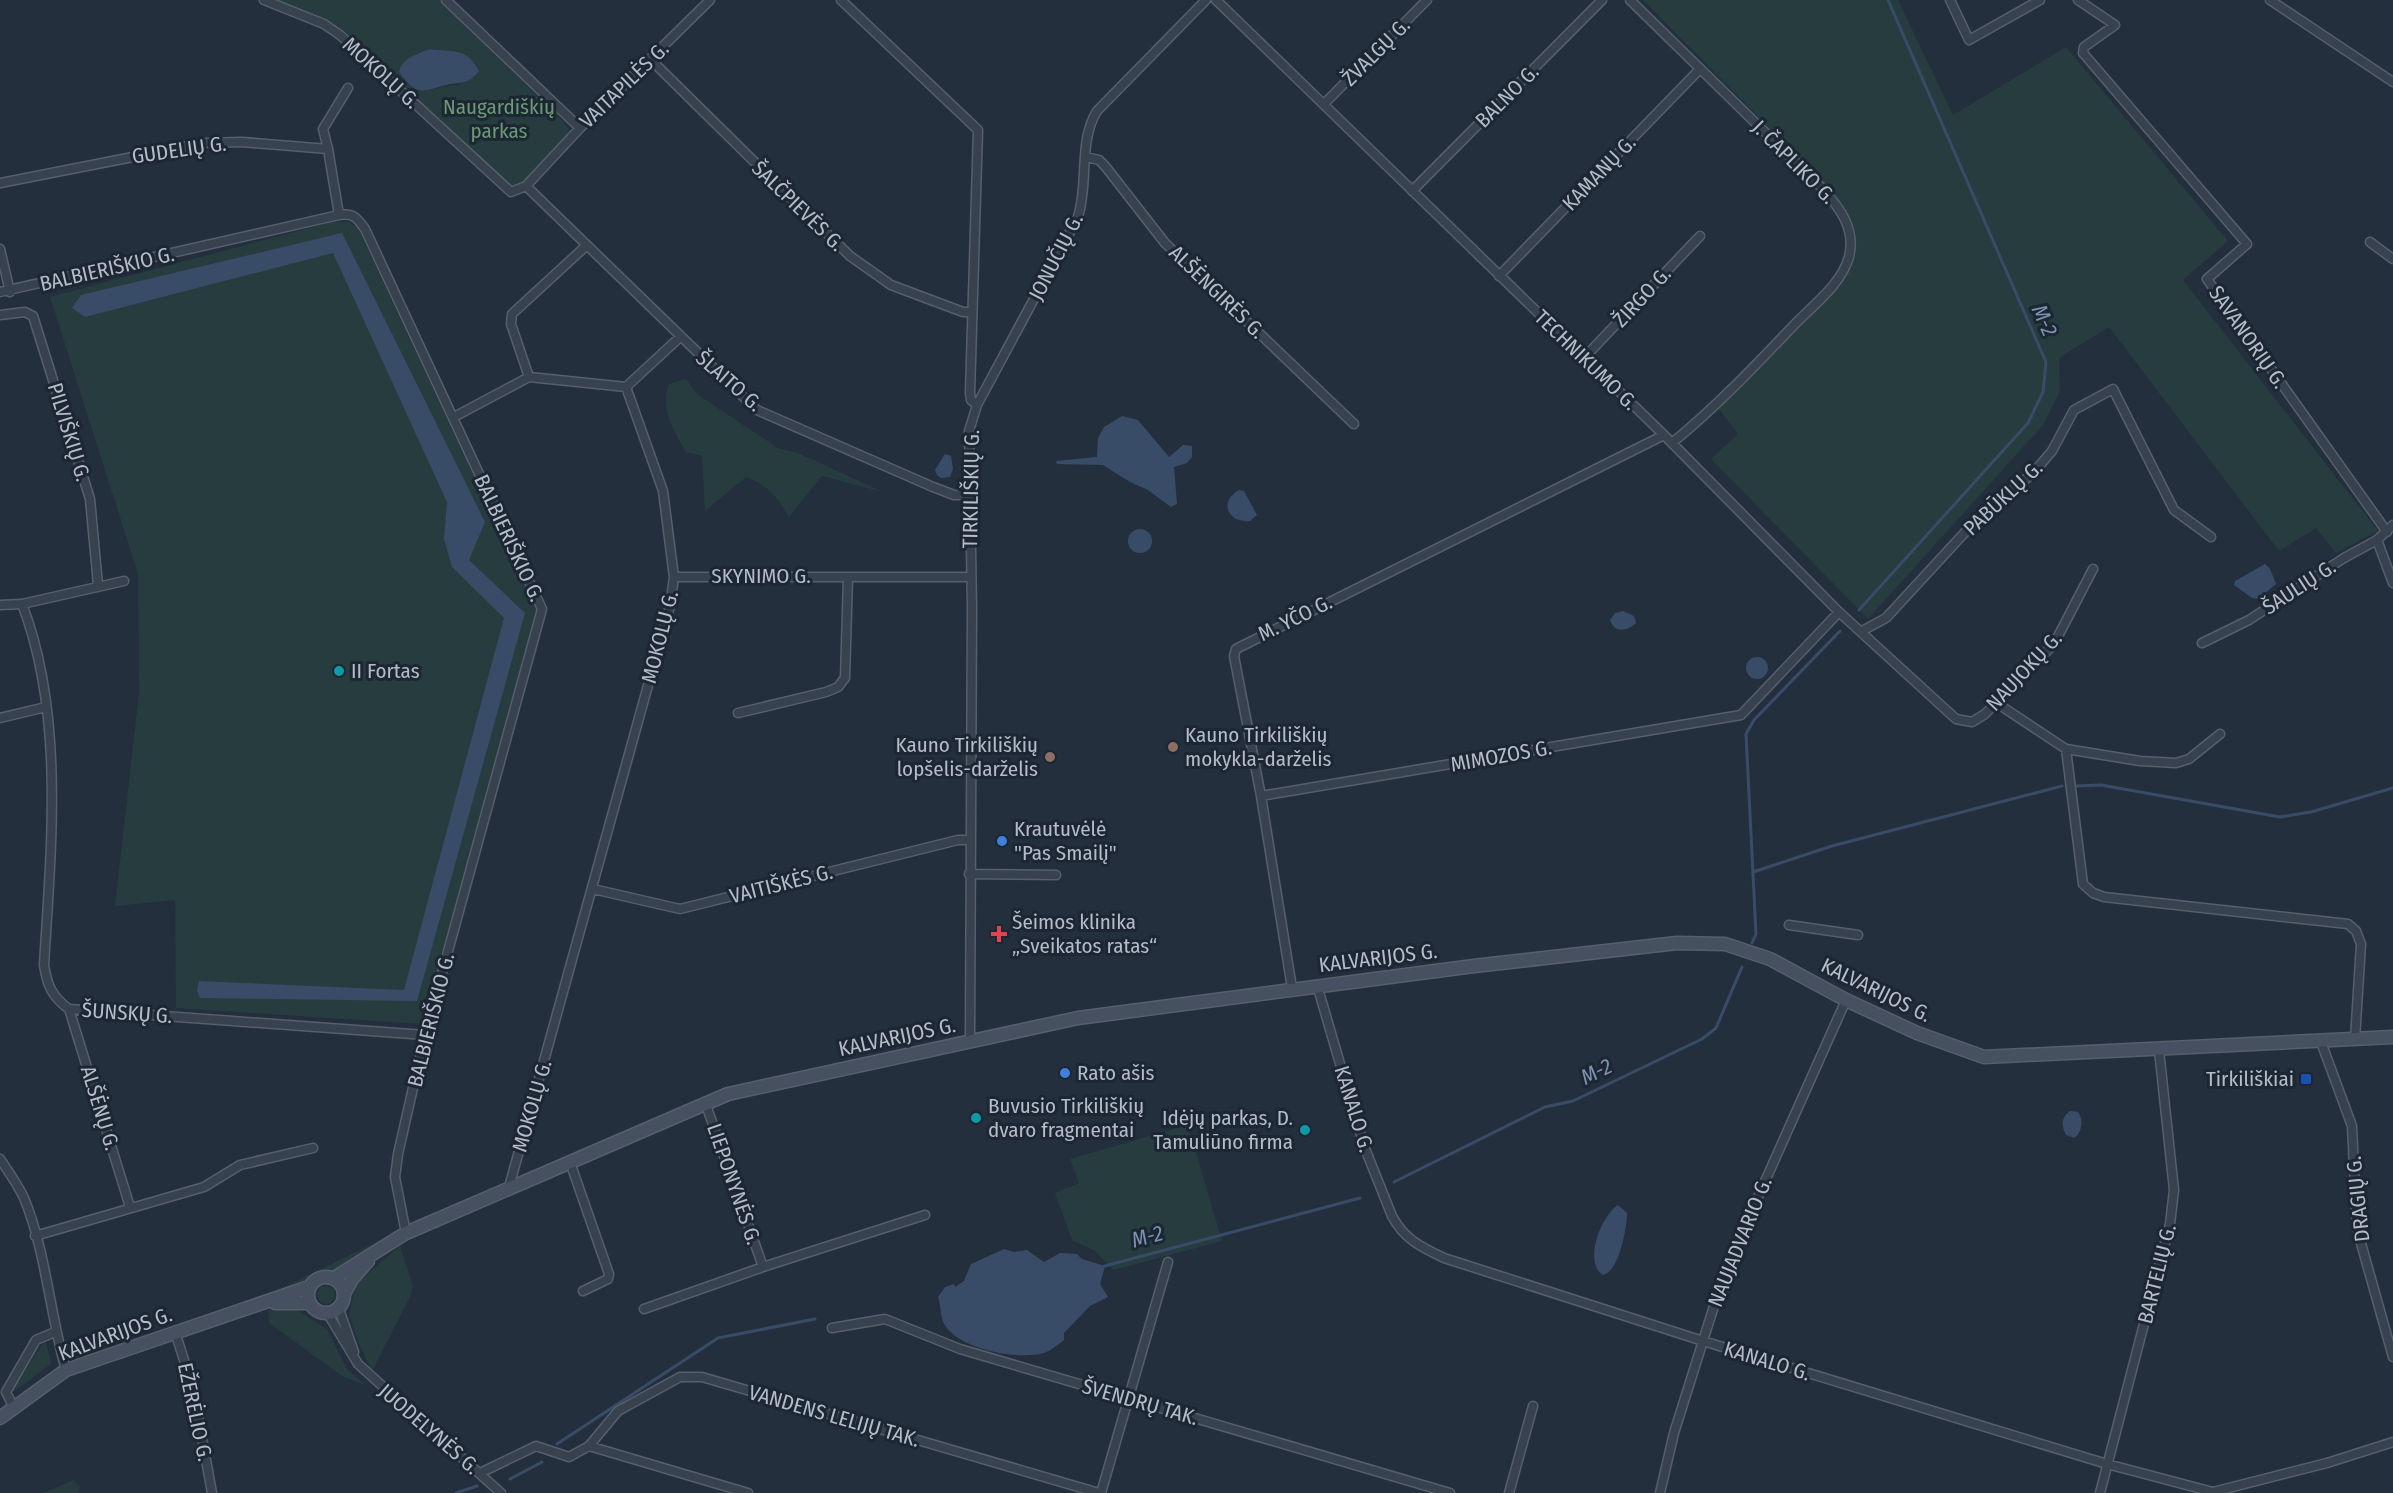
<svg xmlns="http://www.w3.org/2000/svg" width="2393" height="1493" viewBox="0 0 2393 1493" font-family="'Fira Sans Condensed',sans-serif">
<rect width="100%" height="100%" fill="#242f3e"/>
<path fill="#263c3f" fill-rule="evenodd" d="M 275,0 L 439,0 L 564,122 L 569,129 L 568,137 L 522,184 L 513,186 L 501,180 L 339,26 ZM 430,49 L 445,51 L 461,85 C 433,84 420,104 399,72 Z
M 1643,0 L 1898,0 L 1953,115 L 2066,47 L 2228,241 L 2183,280 L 2378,531 L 2336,553 L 2316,528 L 2279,551 L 2109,327 L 2059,358 L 2060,391 L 2043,425 L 1868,619 L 1711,459 L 1738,434 L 1718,408 L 1840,285 C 1862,249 1858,222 1831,190 Z
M 336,221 L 349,222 L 358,228 L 536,610 L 422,1024 L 176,1008 L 175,900 L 115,906 L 139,693 L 138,574 L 50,297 Z
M 686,379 L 697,394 L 778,448 L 798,453 L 883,492 L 822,476 L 789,517 C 776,495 770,487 746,477 L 705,511 L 702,456 L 686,452 C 674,431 659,409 669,384 Z
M 1188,1125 L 1222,1241 L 1114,1270 L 1095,1251 L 1072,1240 L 1055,1193 L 1079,1183 L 1070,1159 Z
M 381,1240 L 338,1271 L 314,1274 L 302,1286 L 276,1291 Z
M 400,1246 L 413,1286 L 410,1297 L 372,1371 L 359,1344 L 349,1315 L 354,1292 L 357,1283 Z
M317 1295a9 9 0 1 1 18 0a9 9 0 1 1-18 0Z
M 288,1309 L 297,1310 L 327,1329 L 347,1369 L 365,1385 L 342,1376 L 269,1323 L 268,1310 Z
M 44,1342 L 46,1343 L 51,1362 L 50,1365 L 12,1393 L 13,1388 Z
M 73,1480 L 80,1487 L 78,1493 L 44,1493 Z"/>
<path fill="#394c67" d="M 430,49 C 453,53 466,46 479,71 C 470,82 465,82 451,84 C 426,89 418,100 399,72 C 402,58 417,54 430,49 Z
M 342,233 L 485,522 L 469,560 L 525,613 L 417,1001 L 200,998 L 197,991 L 199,981 L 404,990 L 504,618 L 452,567 L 444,539 L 447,502 L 333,253 L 85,317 L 72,308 L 81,295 Z
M 1122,416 L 1138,420 L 1169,457 L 1183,445 L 1192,446 L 1192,457 L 1187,463 L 1174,467 L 1177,504 L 1171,507 L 1148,490 L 1130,482 L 1103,465 L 1057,464 L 1056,461 L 1097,457 L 1098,438 L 1104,427 Z
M 945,454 L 951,456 L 953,469 L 950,477 L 941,478 L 937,475 L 935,470 Z
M 1239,490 L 1244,491 L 1257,515 L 1250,521 C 1228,523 1218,502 1239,490 Z
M1128 541a12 12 0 1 1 24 0a12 12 0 1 1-24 0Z
M 2265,564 L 2270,569 L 2276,584 L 2258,599 L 2252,598 L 2234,585 L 2235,581 Z
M 1623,611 L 1634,616 L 1636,623 C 1627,631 1615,634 1610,620 L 1615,613 Z
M1746 668a11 11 0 1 1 22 0a11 11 0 1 1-22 0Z
M 2070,1111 L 2078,1112 C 2084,1120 2082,1133 2074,1138 L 2066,1135 C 2061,1125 2061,1118 2070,1111 Z
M 1618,1205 L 1627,1213 C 1627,1228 1619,1272 1603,1275 C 1583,1262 1601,1216 1618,1205 Z
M 1004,1249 L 1014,1252 L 1027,1250 L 1044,1262 L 1060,1253 L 1077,1254 L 1082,1259 L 1105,1266 L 1100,1284 L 1108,1297 L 1090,1306 L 1064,1333 L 1064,1340 C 1058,1345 1051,1350 1044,1353 C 1017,1360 964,1350 947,1328 C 939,1319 942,1308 938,1297 L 945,1287 L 954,1284 L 955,1287 L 964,1281 L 971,1264 Z"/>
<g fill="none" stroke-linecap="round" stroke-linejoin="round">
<path stroke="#394c67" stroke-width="3" d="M 1859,610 L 2028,423 L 2043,392 L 2046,362 L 1888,0
M 2076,786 L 2101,785 L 2280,817 L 2311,812 L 2393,788
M 1753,872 L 1832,846 L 2062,786
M 1752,943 L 1756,934 L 1746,734 L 1754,720 L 1840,631
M 1394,1182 L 1545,1107 L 1573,1101 L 1702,1039 L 1716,1028 L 1742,967
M 1101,1267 L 1360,1198
M 557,1444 L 718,1338 L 815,1319
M 510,1479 L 542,1462
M 456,1493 L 477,1486"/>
<g stroke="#565f6c" stroke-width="11">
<path id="street" d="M 264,0 L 324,24 L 340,35 L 511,192 L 526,186 L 580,128 L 710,0
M 446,0 L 580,128
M 841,0 L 978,130 L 970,393 L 971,400 L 977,405
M 1216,0 L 1664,435 L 1839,612 L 1956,719 L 1972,722 L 1985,714 L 2054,644 L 2093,569
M 1630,0 L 1822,188 C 1840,208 1856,229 1849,257 C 1841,285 1813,305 1794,325 C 1755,366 1716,407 1672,443
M 1950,0 L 1969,40 L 2040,0
M 2078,0 L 2115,25 L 2084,47 L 2083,53 L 2247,244 L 2207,279 L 2387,532
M 2270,0 L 2393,82
M 650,59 L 850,256 L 891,285 L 963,312 L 971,312
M 1324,104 L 1427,0
M 328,149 L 323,129 L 348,88
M 1086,157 L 1099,160 L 1105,166 L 1165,243 L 1354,424
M 0,183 L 204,143 L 242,142 L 328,149 L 339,215
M 526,186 L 757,410 L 933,487 L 954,495 L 969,495
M 1412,191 L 1602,0
M 2370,242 L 2393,259
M 0,249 L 10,292
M 1499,276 L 1699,70
M 0,292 L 339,215 C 354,213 357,218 365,229 L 542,609 L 425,1035 L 398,1154 L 395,1177 L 406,1233
M 0,315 L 25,312 L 33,316 L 90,499 L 98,585
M 1584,358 L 1700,236
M 626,387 L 680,337
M 454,417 L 529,377
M 2377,540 L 2393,583
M 674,577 L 971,577
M 22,604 C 65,715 51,849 44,965 C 47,985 52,997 69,1009 L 425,1035
M 0,605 L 22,604 L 124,581
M 1862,631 L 1886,618 L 1968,529 L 2035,471 L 2052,451 L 2074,410 L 2113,389 L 2174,510 L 2211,537
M 2202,643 L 2249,620 L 2344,558 L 2377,540 L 2393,525
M 1998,704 L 2066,749 L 2140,761 L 2176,763 L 2189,759 L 2220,734
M 738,713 L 826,692 L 838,687 L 845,678 L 848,577
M 0,718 L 46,707
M 2066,749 L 2083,884 L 2093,893 L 2104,897 L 2348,924 L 2356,931 L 2361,944 L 2355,1039
M 1261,796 L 1741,715 L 1839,612
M 969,874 L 1056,875
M 593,889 L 680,909 L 958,840 L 969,840
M 1789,925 L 1858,935
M 1317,985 L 1364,1146 L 1392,1216 C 1404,1239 1421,1247 1444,1258 L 1703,1341 L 2107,1464 L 2213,1492 L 2327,1463 L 2393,1442
M 1292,988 L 1261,796 L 1234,656 L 1236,649 L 1664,435
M 69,1009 L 130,1207
M 970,1041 L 972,607 L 969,431 L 977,405 L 1078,217 C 1089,182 1078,142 1097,111 L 1206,0
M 2321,1042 L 2352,1126 L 2357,1229 L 2393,1357
M 705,1102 L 763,1267
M 0,1159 C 8,1171 18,1185 24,1198 C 46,1251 50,1315 66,1370
M 570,1162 L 609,1274 L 608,1279 L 583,1291
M 509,1187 L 670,606 L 674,577 L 663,491 L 626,387 L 529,377 L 511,324 L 512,314 L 587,245
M 35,1236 L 204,1187 L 240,1165 L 313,1148
M 339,1309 L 354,1352
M 644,1309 L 763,1267 L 925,1215
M 328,1314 L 358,1364 L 501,1493
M 832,1328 L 885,1319 L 960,1349 L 1450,1493
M 175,1332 L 193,1388 L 212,1493
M 13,1406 L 6,1392 L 36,1340 L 55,1332
M 589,1446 L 748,1493
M 480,1473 L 536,1446 L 569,1457 L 589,1446 L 618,1411 L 680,1377 L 702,1377 L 1099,1493
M 1101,1493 L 1168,1262
M 1509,1493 L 1533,1406
M 1660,1493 L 1674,1433 L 1725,1271 L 1846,1000
M 2100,1493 L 2170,1224 L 2174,1190 L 2159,1050"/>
</g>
<g stroke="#565f6c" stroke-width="15">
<path id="secondary" d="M308 1295a18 18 0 1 1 36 0a18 18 0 1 1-36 0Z
M 334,1278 L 406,1233 L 728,1094 L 1078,1018 L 1474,966 L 1677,943 L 1725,944 L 1770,959 L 1846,1000 L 1917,1033 L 1984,1057 L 2393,1037
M 345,1292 L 352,1279 L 368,1261
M 275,1303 L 310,1303
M 0,1418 L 66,1370 L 309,1287"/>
</g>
<use href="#street" stroke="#38414e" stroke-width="8"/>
<use href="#secondary" stroke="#465061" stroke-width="12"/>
</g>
<g fill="#0f9aa8" stroke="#1d2633" stroke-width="2">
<circle cx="339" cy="671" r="6"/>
<circle cx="976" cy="1118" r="6"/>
<circle cx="1305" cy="1130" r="6"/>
</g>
<g fill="#8d6e63" stroke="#1d2633" stroke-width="2">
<circle cx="1173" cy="747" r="6"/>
<circle cx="1050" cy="757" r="6"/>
</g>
<g fill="#3f7fe0" stroke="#1d2633" stroke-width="2">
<circle cx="1002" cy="841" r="6"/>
<circle cx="1065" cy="1073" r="6"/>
</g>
<path fill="#e0444e" stroke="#1d2633" stroke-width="2" d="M996 925h6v6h6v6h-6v6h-6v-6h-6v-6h6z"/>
<rect fill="#1a4fb4" stroke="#1d2633" stroke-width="2" x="2300" y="1073" width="12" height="12" rx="3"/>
<g text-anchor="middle" stroke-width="6" stroke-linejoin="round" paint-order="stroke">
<g font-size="21" fill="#b4bcc9" stroke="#1d2633">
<text transform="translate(1376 52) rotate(-45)" y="7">ŽVALGŲ G.</text>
<text transform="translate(381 73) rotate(42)" y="7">MOKOLŲ G.</text>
<text transform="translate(624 85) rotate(-44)" y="7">VAITAPILĖS G.</text>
<text transform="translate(1507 96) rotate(-45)" y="7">BALNO G.</text>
<text transform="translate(179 150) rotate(-8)" y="7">GUDELIŲ G.</text>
<text transform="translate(1794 162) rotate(45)" y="7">J. ČAPLIKO G.</text>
<text transform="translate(1599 173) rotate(-46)" y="7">KAMANŲ G.</text>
<text transform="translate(798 206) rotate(44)" y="7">ŠALČPIEVĖS G.</text>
<text transform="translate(1056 257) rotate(-63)" y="7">JONUČIŲ G.</text>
<text transform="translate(107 269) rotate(-13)" y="7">BALBIERIŠKIO G.</text>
<text transform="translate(1217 292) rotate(44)" y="7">ALŠĖNGIRĖS G.</text>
<text transform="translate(1642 297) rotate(-47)" y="7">ŽIRGO G.</text>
<text transform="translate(2248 337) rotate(55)" y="7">SAVANORIŲ G.</text>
<text transform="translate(1586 360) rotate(44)" y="7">TECHNIKUMO G.</text>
<text transform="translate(729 381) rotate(41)" y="7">ŠLAITO G.</text>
<text transform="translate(69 432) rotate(73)" y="7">PILVIŠKIŲ G.</text>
<text transform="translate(971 489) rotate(-89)" y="7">TIRKILIŠKIŲ G.</text>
<text transform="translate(2003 498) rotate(-43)" y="7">PABŪKLŲ G.</text>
<text transform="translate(509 538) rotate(65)" y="7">BALBIERIŠKIO G.</text>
<text x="761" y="583">SKYNIMO G.</text>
<text transform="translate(2299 587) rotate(-33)" y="7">ŠAULIŲ G.</text>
<text transform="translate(1295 618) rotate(-26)" y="7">M. YČO G.</text>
<text transform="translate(660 637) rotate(-76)" y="7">MOKOLŲ G.</text>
<text transform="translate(2024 671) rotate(-47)" y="7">NAUJOKŲ G.</text>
<text transform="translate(1501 756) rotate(-10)" y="7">MIMOZOS G.</text>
<text transform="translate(781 884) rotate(-14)" y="7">VAITIŠKĖS G.</text>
<text transform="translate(1378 958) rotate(-7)" y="7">KALVARIJOS G.</text>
<text transform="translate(1876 990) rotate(26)" y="7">KALVARIJOS G.</text>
<text transform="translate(127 1013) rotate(4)" y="7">ŠUNSKŲ G.</text>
<text transform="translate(431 1020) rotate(-76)" y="7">BALBIERIŠKIO G.</text>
<text transform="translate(897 1037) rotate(-12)" y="7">KALVARIJOS G.</text>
<text transform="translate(532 1106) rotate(-74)" y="7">MOKOLŲ G.</text>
<text transform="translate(100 1108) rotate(73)" y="7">ALŠĖNŲ G.</text>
<text transform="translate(1354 1109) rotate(73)" y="7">KANALO G.</text>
<text transform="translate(734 1184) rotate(71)" y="7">LIEPONYNĖS G.</text>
<text transform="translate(2358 1199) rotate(-96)" y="7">DRAGIŲ G.</text>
<text transform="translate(1740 1242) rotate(-68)" y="7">NAUJADVARIO G.</text>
<text transform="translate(2157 1274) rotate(-76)" y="7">BARTELIŲ G.</text>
<text transform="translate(115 1334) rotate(-20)" y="7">KALVARIJOS G.</text>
<text transform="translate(1767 1361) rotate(17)" y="7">KANALO G.</text>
<text transform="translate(1140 1402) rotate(16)" y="7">ŠVENDRŲ TAK.</text>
<text transform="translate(195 1412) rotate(78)" y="7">EŽERĖLIO G.</text>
<text transform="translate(834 1416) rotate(16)" y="7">VANDENS LELIJŲ TAK.</text>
<text transform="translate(429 1429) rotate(41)" y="7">JUODELYNĖS G.</text>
</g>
<g font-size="21" fill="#6b9a76" stroke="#1d2633">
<text x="499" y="114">Naugardiškių<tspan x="499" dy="24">parkas</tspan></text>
</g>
<g font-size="21" fill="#b4bcc9" stroke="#1d2633" text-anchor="start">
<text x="351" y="678">II Fortas</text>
<text x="1185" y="742">Kauno Tirkiliškių<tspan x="1185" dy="24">mokykla-darželis</tspan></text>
<text x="1038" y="752" text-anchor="end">Kauno Tirkiliškių<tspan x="1038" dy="24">lopšelis-darželis</tspan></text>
<text x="1014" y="836">Krautuvėlė<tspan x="1014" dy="24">"Pas Smailį"</tspan></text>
<text x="1012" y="929">Šeimos klinika<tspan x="1012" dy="24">„Sveikatos ratas“</tspan></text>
<text x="1077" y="1080">Rato ašis</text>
<text x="2294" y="1086" text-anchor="end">Tirkiliškiai</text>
<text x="988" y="1113">Buvusio Tirkiliškių<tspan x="988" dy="24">dvaro fragmentai</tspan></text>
<text x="1293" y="1125" text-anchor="end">Idėjų parkas, D.<tspan x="1293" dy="24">Tamuliūno firma</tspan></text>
</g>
<g font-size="22" font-style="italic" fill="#7c92b1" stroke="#1d2633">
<text transform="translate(2045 320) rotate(66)" y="8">M-2</text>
<text transform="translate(1596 1071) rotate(-26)" y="8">M-2</text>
<text transform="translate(1147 1236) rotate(-15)" y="8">M-2</text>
</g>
</g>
</svg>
